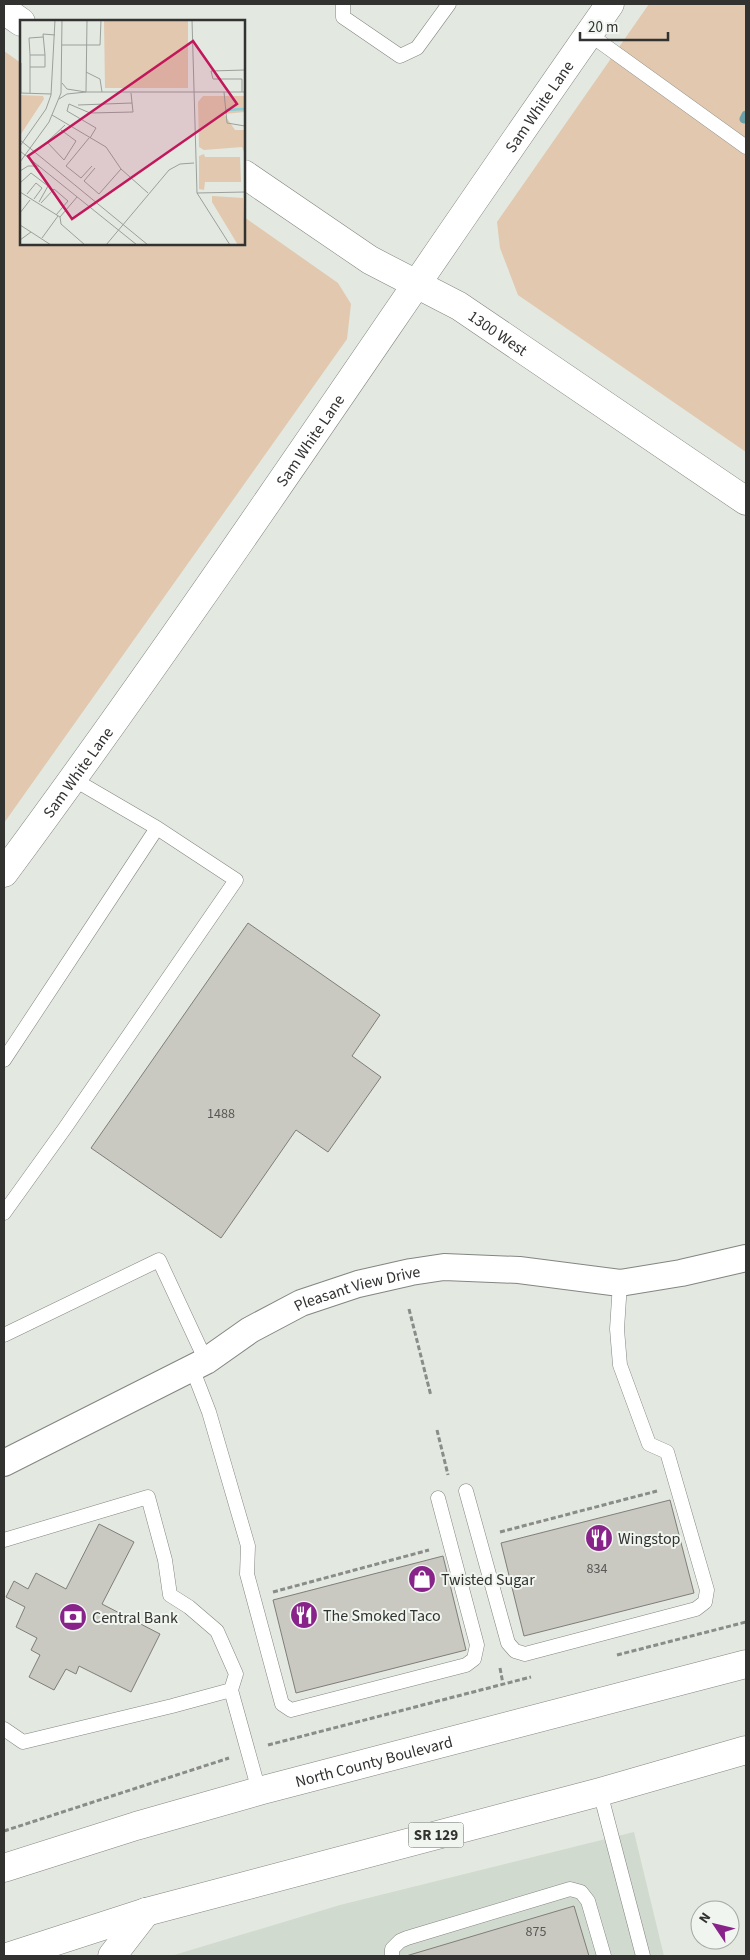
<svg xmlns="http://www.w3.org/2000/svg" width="750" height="1960" viewBox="0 0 750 1960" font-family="'Source Sans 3',sans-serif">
<rect width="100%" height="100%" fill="#e3e8e1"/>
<path fill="#d1dace" d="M 634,1832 L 664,1956 L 171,1956 L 340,1905 Z"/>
<path fill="#e1c8ae" d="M 649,4 L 746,4 L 746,452 L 518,295 L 500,248 L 497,222 Z
M 4,51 L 21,63 L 21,244 L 244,244 L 244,217 L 338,283 L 351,304 L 347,339 L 4,823 Z"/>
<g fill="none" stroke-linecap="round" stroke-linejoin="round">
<path stroke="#6da0a7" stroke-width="9" d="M 744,119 L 746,115"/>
</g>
<path fill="#c9c8c1" stroke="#7f7e78" d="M 248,923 L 380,1015 L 352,1056 L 381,1077 L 328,1152 L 296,1130 L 221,1238 L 91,1148 Z
M 670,1500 L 694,1593 L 524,1636 L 501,1543 Z
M 99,1524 L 134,1542 L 102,1604 L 160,1634 L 131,1692 L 79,1666 L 76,1674 L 66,1669 L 54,1690 L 29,1677 L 40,1655 L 31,1650 L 37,1638 L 16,1627 L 25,1607 L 6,1597 L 14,1581 L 28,1589 L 36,1573 L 66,1589 Z
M 443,1556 L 466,1650 L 296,1693 L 273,1600 Z
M 574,1906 L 589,1956 L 406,1956 Z"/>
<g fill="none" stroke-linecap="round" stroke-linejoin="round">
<g stroke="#828681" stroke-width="15">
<path id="lane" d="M 343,4 L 343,17 L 400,56 L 417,48 L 449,4
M 589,34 L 746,147
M 4,1060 L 157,828
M 4,1213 L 65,1128 L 236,880 L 157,828 L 73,779
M 4,1335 L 159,1260 L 206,1361
M 192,1368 L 209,1412 L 248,1546 L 247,1574 L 282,1704 L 291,1710 L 466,1665 L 474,1659 L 477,1645 L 438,1498
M 466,1491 L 508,1643 L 515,1651 L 525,1654 L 696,1609 L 705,1602 L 707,1590 L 667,1452 L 649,1444 L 620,1365 L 617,1329 L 620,1283
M 4,1540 L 148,1497 L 165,1560 L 170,1595 L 189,1607 L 217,1631 L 236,1674 L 231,1690 L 172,1706 L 23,1742 L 4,1729
M 231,1690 L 259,1791
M 600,1792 L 643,1956
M 392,1956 L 392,1949 L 400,1941 L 407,1938 L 570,1889 L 581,1892 L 588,1901 L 604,1956"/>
</g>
<g stroke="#828681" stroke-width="28">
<g id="street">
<path id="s1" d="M 4,1463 L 206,1361 L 250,1330 L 301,1303 L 358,1284 L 411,1272 L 444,1267 L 519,1270 L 620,1283 L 681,1273 L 746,1258"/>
</g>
</g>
<g stroke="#828681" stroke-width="29">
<g id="secondary">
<path d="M 4,10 L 21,22"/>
<path id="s2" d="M 244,174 L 370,260 L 459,306 L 746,501"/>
<path id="s3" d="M 4,873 C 214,589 407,293 610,4"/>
</g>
</g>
<g stroke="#828681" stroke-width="29">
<g id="primary">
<path id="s4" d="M 4,1868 L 136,1826 L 259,1791 L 746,1664"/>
<path d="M 10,1956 L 146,1912 L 600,1792 L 746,1750"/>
<path d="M 112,1956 L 146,1912"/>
</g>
</g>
<path stroke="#898c88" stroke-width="3" stroke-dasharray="5 2.5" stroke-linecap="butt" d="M 409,1309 L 431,1396
M 437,1430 L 448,1475
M 500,1532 L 657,1491
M 273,1592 L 429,1550
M 617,1655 L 746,1622
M 500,1668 L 503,1684
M 268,1745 L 531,1677
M 4,1831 L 229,1758"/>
<use href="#lane" stroke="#fff" stroke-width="14"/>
<use href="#street" stroke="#fff" stroke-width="26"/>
<use href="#secondary" stroke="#fff" stroke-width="28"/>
<use href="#primary" stroke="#fff" stroke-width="28"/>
</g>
<defs>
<g id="restaurant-disc" transform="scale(1.4375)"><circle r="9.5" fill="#88238a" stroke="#f0f5ef"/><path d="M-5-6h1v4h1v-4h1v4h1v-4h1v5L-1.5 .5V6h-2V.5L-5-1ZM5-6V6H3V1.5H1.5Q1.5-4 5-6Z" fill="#fff"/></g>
<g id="shop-disc" transform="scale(1.4375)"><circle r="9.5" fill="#88238a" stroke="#f0f5ef"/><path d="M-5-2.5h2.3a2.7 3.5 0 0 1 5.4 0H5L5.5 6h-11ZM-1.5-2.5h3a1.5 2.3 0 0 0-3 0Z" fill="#fff"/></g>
<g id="bank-disc" transform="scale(1.4375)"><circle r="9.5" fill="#88238a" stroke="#f0f5ef"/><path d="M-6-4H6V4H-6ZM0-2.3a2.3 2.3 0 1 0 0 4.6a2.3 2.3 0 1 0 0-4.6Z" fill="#fff"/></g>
</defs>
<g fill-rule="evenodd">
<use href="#restaurant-disc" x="599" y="1538"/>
<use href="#shop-disc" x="422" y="1579"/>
<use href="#restaurant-disc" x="304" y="1615"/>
<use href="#bank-disc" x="73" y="1617"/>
</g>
<g text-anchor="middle" stroke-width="4" stroke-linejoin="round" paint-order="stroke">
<g font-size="14" fill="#585855">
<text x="221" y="1118">1488</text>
<text x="597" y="1573">834</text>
<text x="536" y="1936">875</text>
</g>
<rect fill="#f0f5ef" stroke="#6b6d6a" stroke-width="1" x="408.5" y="1822.5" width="55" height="25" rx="4"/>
<g font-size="15" font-weight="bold" fill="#323331">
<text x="436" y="1840">SR 129</text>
</g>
<g font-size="16" fill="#323331" stroke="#f0f5ef">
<text dy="6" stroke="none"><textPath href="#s3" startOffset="935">Sam White Lane</textPath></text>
<text dy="6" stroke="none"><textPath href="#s2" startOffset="300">1300 West</textPath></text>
<text dy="6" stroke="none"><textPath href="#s3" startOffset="530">Sam White Lane</textPath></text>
<text dy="6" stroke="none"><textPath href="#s3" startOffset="125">Sam White Lane</textPath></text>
<text dy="6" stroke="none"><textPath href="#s1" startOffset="396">Pleasant View Drive</textPath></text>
<text dy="6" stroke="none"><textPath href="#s4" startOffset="385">North County Boulevard</textPath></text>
</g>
<g font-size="16" fill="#323331" stroke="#f0f5ef" text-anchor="start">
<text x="618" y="1544">Wingstop</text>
<text x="441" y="1585">Twisted Sugar</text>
<text x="323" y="1621">The Smoked Taco</text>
<text x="92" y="1623">Central Bank</text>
</g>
</g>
<g transform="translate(20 20)">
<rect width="225" height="225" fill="#e3e8e1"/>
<path d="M 84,0 L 168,0 L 168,68 L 85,68 ZM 0,75 L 23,76 L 24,79 L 1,114 ZM 183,76 L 225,76 L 225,92 L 204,94 L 215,110 L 225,110 L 225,134 L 222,127 L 184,130 L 179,127 L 178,82 ZM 184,134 L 185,137 L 220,137 L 221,162 L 185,162 L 184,170 L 179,169 L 179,136 ZM 192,176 L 223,178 L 225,225 L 218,225 L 192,182 Z" fill="#e1c8ae"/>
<path fill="none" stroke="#86cfd9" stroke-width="2.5" d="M 206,90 L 225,89"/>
<path fill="none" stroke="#9ca09b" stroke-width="1" d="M 172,0 L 177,173 L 210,225M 23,17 L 9,18 L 10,35 L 25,35 L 23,14 L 35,15M 42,25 L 80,25 L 81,0M 10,35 L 10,73M 10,47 L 25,47 L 25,35M 66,52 L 80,59 L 82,72M 42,63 L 47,69 L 66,72 L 225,72M 66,72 L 67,0M 204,72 L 207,103 L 225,106M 222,72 L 222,59 L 193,59 L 191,51 L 225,50M 0,73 L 31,74M 1,73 L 1,43M 39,79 L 47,74 L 66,72M 58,85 L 112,83M 32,95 L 86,127 L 101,149 L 128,173M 41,110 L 56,121 L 44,140 L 27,122 L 45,105M 69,118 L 46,146 L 61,158 L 72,146M 70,118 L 76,108 L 47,91 L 49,84 L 70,93 L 113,92 L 111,73M 0,120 L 128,225M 0,126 L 26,89 L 31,75 L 35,0M 0,131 L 117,225M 0,142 L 29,102 L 41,73 L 42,0M 75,148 L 64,161 L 79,174 L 101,149M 0,151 L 8,146 L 19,146M 0,163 L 11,153 L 28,166 L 19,182M 0,172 L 40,197 L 41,204 L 65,225M 177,173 L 225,172M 7,174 L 16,163 L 22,168 L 14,179M 21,183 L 34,169 L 48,181 L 36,195M 0,193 L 10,180M 40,197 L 57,177M 0,205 L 11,212 L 0,220M 11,212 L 31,225M 22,218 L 38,196M 86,225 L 149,150 L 160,144 L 174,143"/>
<path fill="#c2185b" fill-opacity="0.15" stroke="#c2185b" stroke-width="2.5" d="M 173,21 L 217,84 L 52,199 L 8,136 Z"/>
<rect width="225" height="225" fill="none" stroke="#323331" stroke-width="2.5"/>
</g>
<rect width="750" height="1960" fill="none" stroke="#323331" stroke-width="10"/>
<g transform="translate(715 1925) rotate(305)"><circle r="24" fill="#f0f5ef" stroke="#a4a7a3"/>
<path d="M0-4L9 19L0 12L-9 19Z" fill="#88238a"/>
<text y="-8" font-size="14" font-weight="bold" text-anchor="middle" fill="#323331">N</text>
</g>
<path d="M580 32v8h88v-8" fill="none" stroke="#323331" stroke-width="2.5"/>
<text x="588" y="32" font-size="15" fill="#323331" stroke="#f0f5ef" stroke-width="4" paint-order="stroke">20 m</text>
</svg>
